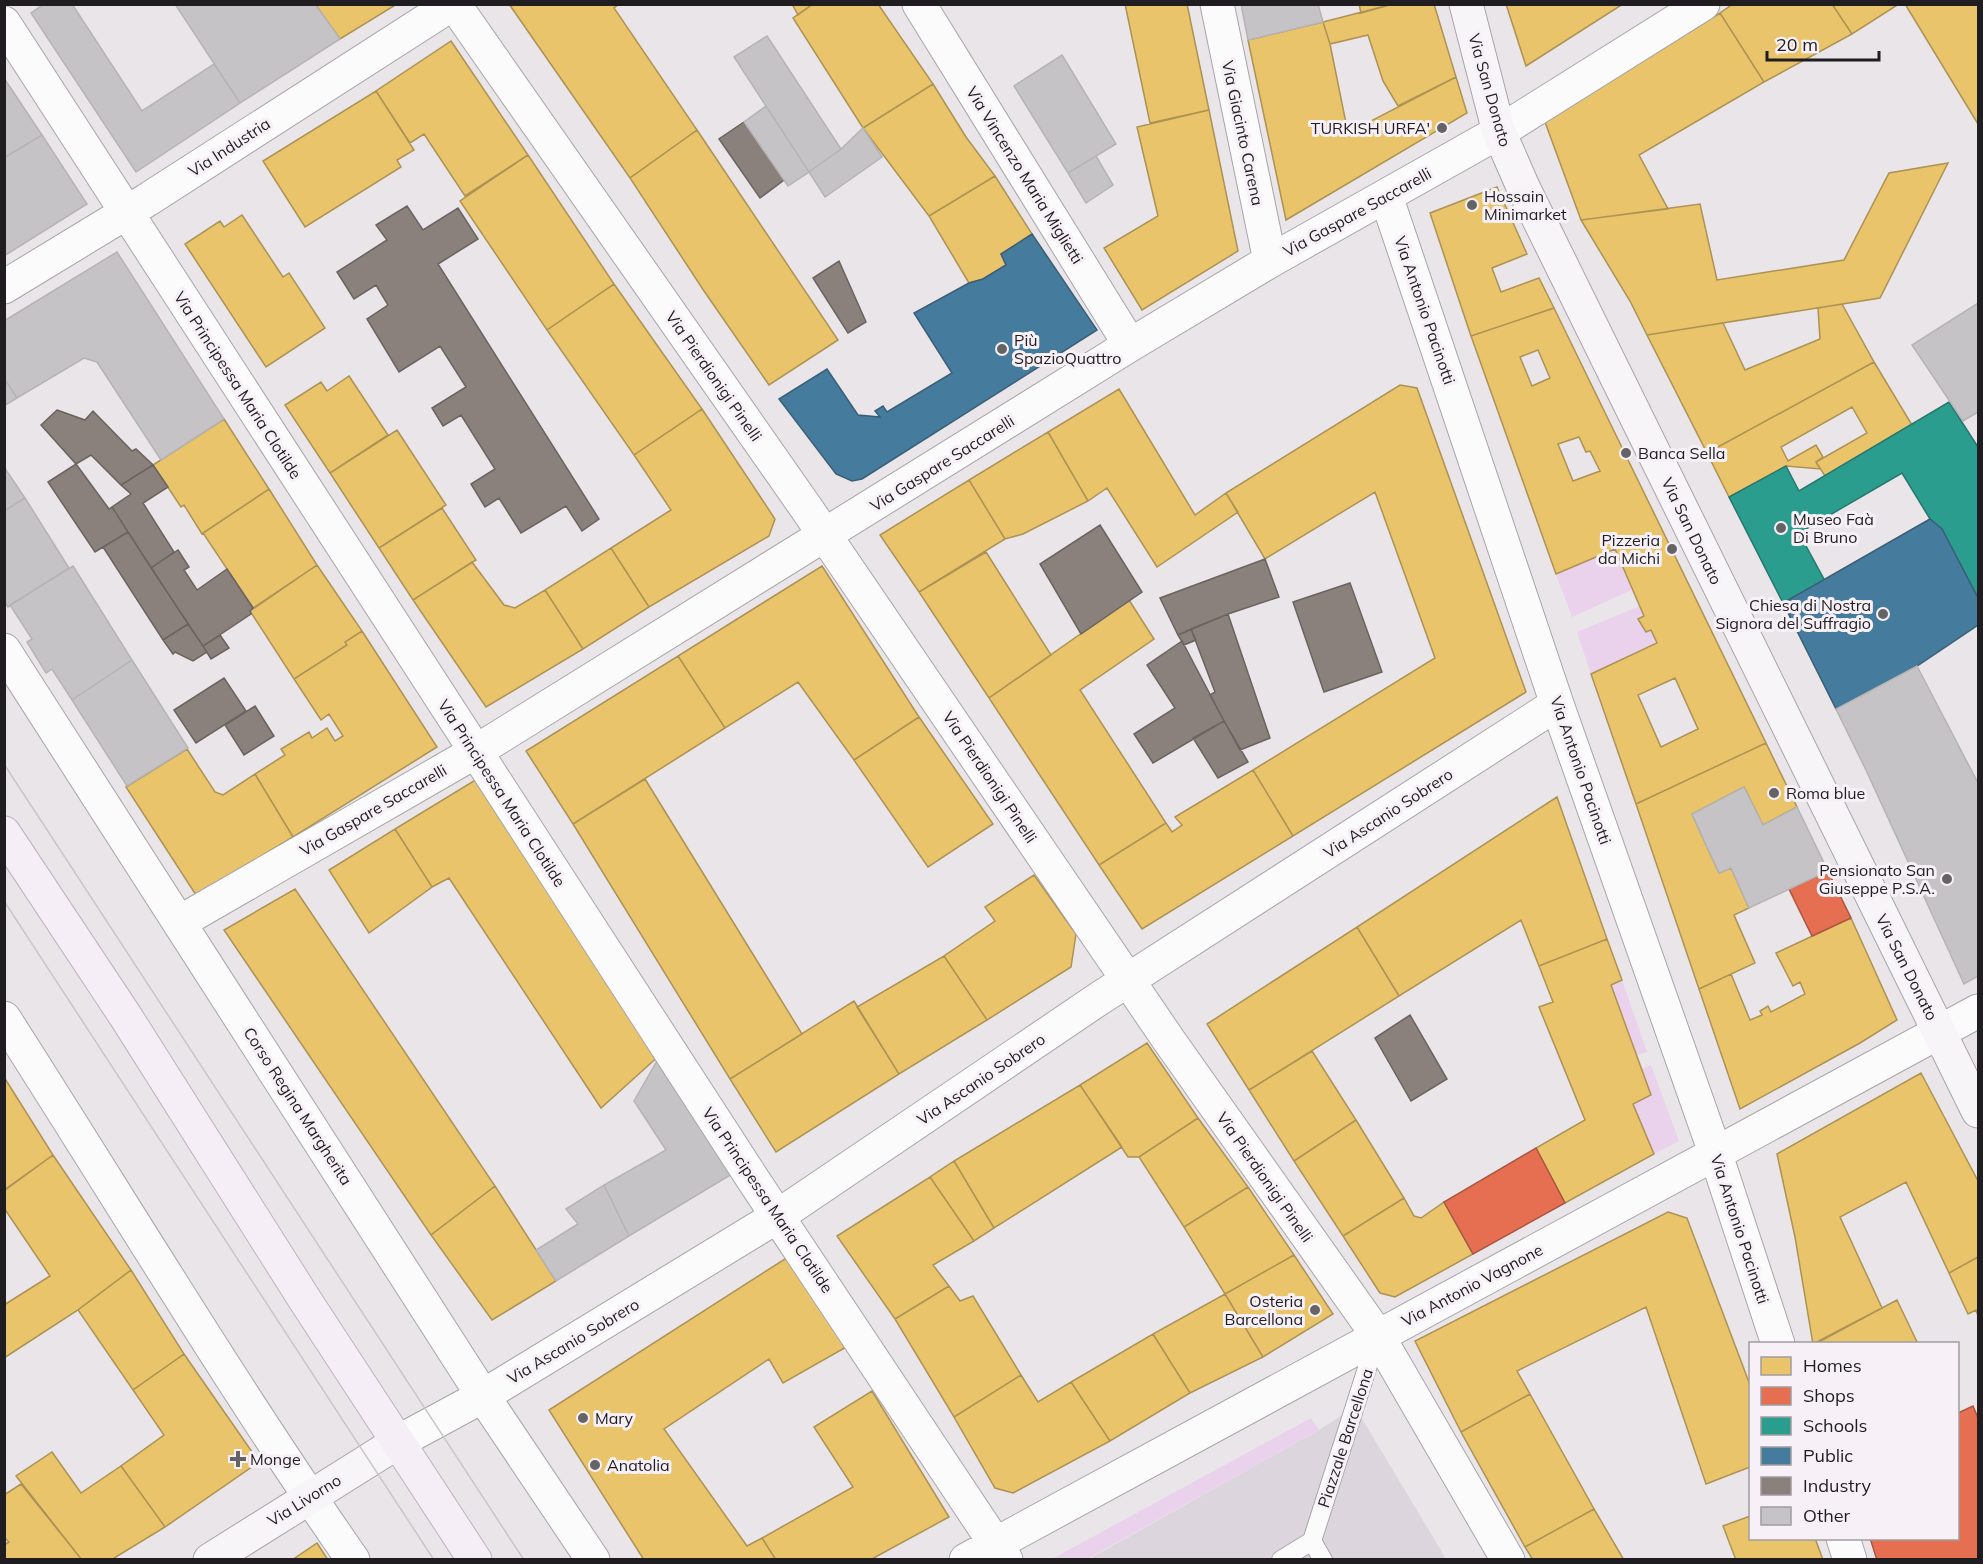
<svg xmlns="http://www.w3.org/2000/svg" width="1983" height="1564" viewBox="0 0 1983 1564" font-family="Mulish,sans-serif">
<rect width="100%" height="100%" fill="#e9e5e9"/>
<path fill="#ddd5dd" d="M 1355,1407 L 1446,1559 L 1087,1560 L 1319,1430 Z"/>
<path fill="#ebd2ec" d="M 1615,549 L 1632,590 L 1572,617 L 1556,574 Z
M 1640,606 L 1644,616 L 1639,619 L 1646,632 L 1651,630 L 1657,643 L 1591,674 L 1577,632 Z
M 1622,980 L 1647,1052 L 1637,1055 L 1611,985 Z
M 1651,1065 L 1679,1141 L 1654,1154 L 1633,1104 L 1651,1095 L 1641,1069 Z
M 1311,1418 L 1319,1430 L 1087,1559 L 1052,1559 Z"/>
<path fill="#e9c46a" stroke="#ac9254" stroke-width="1.5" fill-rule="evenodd" d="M 315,4 L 397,4 L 340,39 Z
M 509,4 L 619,4 L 614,8 L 697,130 L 630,178 Z
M 792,4 L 813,4 L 798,15 Z
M 813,4 L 878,4 L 933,84 L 863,128 L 793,18 Z
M 1125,4 L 1187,4 L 1209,110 L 1150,123 Z
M 1359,4 L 1393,4 L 1361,13 Z
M 1393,4 L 1434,4 L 1456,77 L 1398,106 L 1383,81 L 1368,35 L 1330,44 L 1323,22 Z
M 1506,4 L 1623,4 L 1526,66 Z
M 1733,4 L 1832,4 L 1852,34 L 1764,82 L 1720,13 Z
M 1832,4 L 1899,4 L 1852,34 Z
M 1905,4 L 1978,4 L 1978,124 Z
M 1720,13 L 1764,82 L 1639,155 L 1668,209 L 1581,220 L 1545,122 Z
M 1323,22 L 1330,44 L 1348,133 L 1456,77 L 1467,113 L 1286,220 L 1248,40 Z
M 451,41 L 528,155 L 465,196 L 424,134 L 410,143 L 376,91 Z
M 933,84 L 966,137 L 995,176 L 929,216 L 863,128 Z
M 376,91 L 414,150 L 397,160 L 401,167 L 305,227 L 263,161 Z
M 1209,110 L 1238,251 L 1142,310 L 1104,248 L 1158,216 L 1137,127 Z
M 697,130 L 838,340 L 769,385 L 704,291 L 630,178 Z
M 528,155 L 614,284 L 547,330 L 460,201 Z
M 1948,163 L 1880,298 L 1647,335 L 1630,301 L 1581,220 L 1700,204 L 1717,280 L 1844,260 L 1889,173 Z
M 995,176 L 1032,234 L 1001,254 L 1006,265 L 983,279 L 969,283 L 929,216 Z
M 1497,187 L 1527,254 L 1492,268 L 1501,292 L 1539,278 L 1554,308 L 1471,336 L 1430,213 Z
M 242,215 L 283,277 L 289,273 L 325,328 L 266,367 L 185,244 L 220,221 L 224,227 Z
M 614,284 L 702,409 L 634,455 L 547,330 Z
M 1842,304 L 1874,362 L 1707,453 L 1647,335 L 1723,323 L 1745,370 L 1820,339 L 1818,308 Z
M 1554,308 L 1766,743 L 1636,804 L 1591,674 L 1657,643 L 1651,630 L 1646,632 L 1638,619 L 1644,616 L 1615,549 L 1556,574 L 1471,336 ZM 1538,350 L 1550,378 L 1532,386 L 1520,357 ZM 1579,437 L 1586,452 L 1590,451 L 1600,471 L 1573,481 L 1558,444 ZM 1675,678 L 1698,729 L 1661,747 L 1638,695 Z
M 1874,362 L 1912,425 L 1825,476 L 1816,462 L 1867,433 L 1852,407 L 1781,447 L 1788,461 L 1816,445 L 1823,457 L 1816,462 L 1820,469 L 1786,466 L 1729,497 L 1707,453 Z
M 349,376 L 388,435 L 330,473 L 285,405 L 321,382 L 327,391 Z
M 1400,385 L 1417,388 L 1526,692 L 1293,836 L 1253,770 L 1435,658 L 1375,492 L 1265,559 L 1226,493 Z
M 1119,389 L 1195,515 L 1226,493 L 1238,512 L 1157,567 L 1107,488 L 1088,501 L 1048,432 Z
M 702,409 L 775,519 L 769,536 L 649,607 L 611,548 L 671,510 L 634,455 Z
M 224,419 L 269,489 L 202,534 L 184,505 L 181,507 L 153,465 Z
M 397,430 L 446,505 L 379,548 L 330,473 Z
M 1048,432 L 1088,501 L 1023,534 L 1005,539 L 969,480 Z
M 969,480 L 1005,539 L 919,592 L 880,535 Z
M 269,489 L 317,565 L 253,608 L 203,533 Z
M 442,508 L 476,560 L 413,600 L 379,548 Z
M 611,548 L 649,607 L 583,649 L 545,590 Z
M 986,552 L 1051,655 L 989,698 L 919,592 Z
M 472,562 L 504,605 L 515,608 L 545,590 L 583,649 L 486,707 L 413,600 Z
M 317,565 L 362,631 L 345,642 L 347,645 L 294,679 L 250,611 Z
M 822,566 L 919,717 L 854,760 L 798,682 L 725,728 L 678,656 Z
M 1129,600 L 1154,639 L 1080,690 L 1166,823 L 1099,865 L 989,698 Z
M 362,631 L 437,747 L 293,837 L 255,774 L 285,755 L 281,749 L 309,732 L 312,738 L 327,728 L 335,741 L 343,736 L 329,714 L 321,720 L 294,679 L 347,645 L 345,642 Z
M 678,656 L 725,728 L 573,824 L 526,751 Z
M 919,717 L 993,824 L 928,867 L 854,760 Z
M 1766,743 L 1797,807 L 1763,825 L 1744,787 L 1692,814 L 1719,873 L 1731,868 L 1749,908 L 1734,915 L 1755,963 L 1699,989 L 1636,804 Z
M 187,749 L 215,792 L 223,795 L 255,774 L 293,837 L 196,895 L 126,787 Z
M 1253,770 L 1293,836 L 1142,929 L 1099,865 L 1166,823 L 1172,832 L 1182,825 L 1175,817 Z
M 477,779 L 661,1054 L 601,1108 L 449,878 L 432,887 L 395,829 Z
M 645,779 L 802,1034 L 730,1079 L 573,824 Z
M 1557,797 L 1607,939 L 1539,966 L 1521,920 L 1399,996 L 1357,927 Z
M 395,829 L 432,887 L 369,933 L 329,870 Z
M 1034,875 L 1076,934 L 1071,967 L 987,1020 L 944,956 L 995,921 L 985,907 Z
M 295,889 L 495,1186 L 431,1235 L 224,930 Z
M 1851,918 L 1897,1020 L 1860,1043 L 1740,1109 L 1699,989 L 1731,974 L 1750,1020 L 1762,1015 L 1760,1011 L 1768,1006 L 1771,1012 L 1805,994 L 1800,982 L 1793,986 L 1776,953 Z
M 1357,927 L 1399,996 L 1249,1090 L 1207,1024 Z
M 1607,939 L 1622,980 L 1611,985 L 1651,1095 L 1633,1104 L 1654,1154 L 1565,1203 L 1536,1148 L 1585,1120 L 1539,1007 L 1553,1002 L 1539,966 Z
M 944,956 L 987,1020 L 899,1074 L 857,1007 Z
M 854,1001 L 899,1074 L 776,1152 L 730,1079 Z
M 1147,1043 L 1198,1118 L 1139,1157 L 1128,1157 L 1080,1085 Z
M 1312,1051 L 1356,1120 L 1294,1161 L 1249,1090 Z
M 1921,1073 L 1978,1181 L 1978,1257 L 1949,1273 L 1906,1182 L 1840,1217 L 1882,1308 L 1813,1344 L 1795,1237 L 1777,1154 Z
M 4,1077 L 53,1155 L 4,1190 Z
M 1080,1085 L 1122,1147 L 994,1228 L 954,1161 Z
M 1198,1118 L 1248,1187 L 1184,1227 L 1139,1157 Z
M 1356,1120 L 1404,1198 L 1343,1236 L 1294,1161 Z
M 53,1155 L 131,1270 L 78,1310 L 4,1358 L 4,1305 L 50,1276 L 4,1208 L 4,1191 Z
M 954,1161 L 994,1228 L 974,1241 L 930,1177 Z
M 930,1177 L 974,1241 L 933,1265 L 949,1286 L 895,1319 L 837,1236 Z
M 495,1186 L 556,1281 L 492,1320 L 431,1235 Z
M 1248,1187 L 1294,1255 L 1225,1294 L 1184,1227 Z
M 1404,1198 L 1414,1216 L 1421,1218 L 1444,1202 L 1473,1254 L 1395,1297 L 1380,1293 L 1343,1236 Z
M 1668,1212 L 1687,1218 L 1750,1385 L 1750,1467 L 1706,1484 L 1646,1307 L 1517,1371 L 1530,1394 L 1461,1432 L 1415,1341 Z
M 1294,1255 L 1333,1314 L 1263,1357 L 1225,1294 Z
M 788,1257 L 848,1346 L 783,1383 L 769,1359 L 664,1429 L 747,1546 L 762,1538 L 776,1560 L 644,1560 L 549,1410 Z
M 1978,1257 L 1978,1316 L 1976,1310 L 1968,1314 L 1949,1273 Z
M 131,1270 L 184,1354 L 133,1390 L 78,1310 Z
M 949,1286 L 960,1301 L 973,1296 L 1021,1375 L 954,1417 L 895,1319 Z
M 1225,1294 L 1263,1357 L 1190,1393 L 1153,1334 Z
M 1897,1300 L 1918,1344 L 1815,1344 L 1882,1308 Z
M 1153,1334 L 1190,1393 L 1110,1441 L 1071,1382 Z
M 184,1354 L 259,1462 L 165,1527 L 121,1466 L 164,1435 L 133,1390 Z
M 1021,1375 L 1038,1402 L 1071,1382 L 1110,1441 L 1013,1493 L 995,1488 L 954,1417 Z
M 872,1391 L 949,1517 L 870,1560 L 776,1560 L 762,1538 L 853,1487 L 814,1427 Z
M 1530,1394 L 1594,1509 L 1525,1547 L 1461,1432 Z
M 52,1452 L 81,1493 L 121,1466 L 165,1527 L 111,1560 L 82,1560 L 16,1476 Z
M 21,1484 L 82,1560 L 4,1560 L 4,1545 L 9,1542 L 4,1537 L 4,1495 Z
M 1594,1509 L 1624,1560 L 1533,1560 L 1525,1547 Z
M 1750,1516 L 1750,1538 L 1815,1538 L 1823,1560 L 1736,1560 L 1723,1526 Z
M 317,1543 L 328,1560 L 292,1560 Z"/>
<path fill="#e76f51" stroke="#ab5642" stroke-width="1.5" d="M 1828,871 L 1851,918 L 1812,936 L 1789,889 Z
M 1536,1148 L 1565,1203 L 1473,1254 L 1444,1202 Z
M 1973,1406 L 1978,1418 L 1978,1560 L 1877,1560 L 1870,1538 L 1958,1538 L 1958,1413 Z"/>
<path fill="#2a9d8f" stroke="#27776d" stroke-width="1.5" d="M 1949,402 L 1978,447 L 1978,598 L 1942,529 L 1930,519 L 1902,473 L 1799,533 L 1825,581 L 1783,603 L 1729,497 L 1786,466 L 1799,491 Z"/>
<path fill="#457b9d" stroke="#3a5f77" stroke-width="1.5" d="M 1032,234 L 1097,330 L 862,479 L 852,481 L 836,474 L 779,399 L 827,369 L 858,415 L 880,417 L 875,411 L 883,406 L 887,412 L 952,373 L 914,313 L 969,283 L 983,279 L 1006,265 L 1001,254 Z
M 1930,519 L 1942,529 L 1978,598 L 1978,625 L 1917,666 L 1836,709 L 1783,603 Z"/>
<path fill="#8a817c" stroke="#6a6360" stroke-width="1.5" d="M 744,122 L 784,180 L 760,198 L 719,139 Z
M 407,206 L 423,230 L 458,208 L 478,239 L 438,264 L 599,519 L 582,531 L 566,506 L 521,533 L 499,498 L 485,507 L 471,484 L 495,469 L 461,415 L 443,426 L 432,408 L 466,387 L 440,346 L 399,372 L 367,319 L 388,305 L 376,285 L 354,299 L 337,272 L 387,240 L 376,225 Z
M 839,261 L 866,322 L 848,333 L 813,278 Z
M 57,410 L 85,420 L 93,411 L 132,451 L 136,449 L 153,465 L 121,485 L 91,455 L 76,464 L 41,425 Z
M 76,464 L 109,509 L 112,507 L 128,532 L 95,552 L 48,482 Z
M 153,465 L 168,487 L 143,503 L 174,552 L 151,568 L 112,507 L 131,494 L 121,485 Z
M 1100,525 L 1142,592 L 1081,634 L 1040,564 Z
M 128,532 L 188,624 L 163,640 L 103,547 Z
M 178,550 L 189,567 L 184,570 L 197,590 L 227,569 L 253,608 L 250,611 L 251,614 L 203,646 L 151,568 Z
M 1265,559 L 1279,597 L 1228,614 L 1178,635 L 1160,598 Z
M 1350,583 L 1382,672 L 1324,692 L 1293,602 Z
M 1228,614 L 1270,738 L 1240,750 L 1210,695 L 1215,692 L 1191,629 Z
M 188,624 L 207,652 L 193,661 L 175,652 L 173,654 L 163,640 Z
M 1191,629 L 1196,640 L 1184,645 L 1178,635 Z
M 220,635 L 229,648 L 211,659 L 203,646 Z
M 1182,641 L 1224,721 L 1153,763 L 1134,734 L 1175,708 L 1147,665 Z
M 224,678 L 246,711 L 196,743 L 174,710 Z
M 255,706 L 274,736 L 244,755 L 225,725 Z
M 1224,721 L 1248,762 L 1218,778 L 1193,738 Z
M 1410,1015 L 1447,1079 L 1411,1101 L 1375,1038 Z"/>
<path fill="#c6c3c6" stroke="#b5b3b5" stroke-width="1.5" d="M 44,4 L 72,4 L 142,111 L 214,64 L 240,103 L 136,172 L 31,13 Z
M 175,4 L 315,4 L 340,39 L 240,103 Z
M 1241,4 L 1318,4 L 1323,22 L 1248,40 Z
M 767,36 L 841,149 L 809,172 L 734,57 Z
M 1062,55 L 1116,144 L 1068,173 L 1014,86 Z
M 4,78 L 42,135 L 4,158 Z
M 766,106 L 809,172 L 788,186 L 744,122 Z
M 863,128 L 882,157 L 825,197 L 809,172 L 841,149 Z
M 42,135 L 87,204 L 4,256 L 4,158 Z
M 1096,156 L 1113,185 L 1086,203 L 1068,173 Z
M 117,252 L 224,419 L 161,460 L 97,362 L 84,358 L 17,398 L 4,378 L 4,321 Z
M 1978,303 L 1978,412 L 1963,421 L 1912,345 Z
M 4,378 L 17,398 L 4,406 Z
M 4,467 L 25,498 L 4,511 Z
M 25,498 L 69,568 L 8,607 L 4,601 L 4,511 Z
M 73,566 L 132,660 L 72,700 L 52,669 L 46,673 L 27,642 L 32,639 L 10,605 Z
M 132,660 L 188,748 L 127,786 L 72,700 Z
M 1917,666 L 1978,783 L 1978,976 L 1964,984 L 1866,770 L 1836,709 Z
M 1744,787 L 1763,825 L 1797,807 L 1828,871 L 1749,908 L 1731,868 L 1719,873 L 1692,814 Z
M 661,1054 L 732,1174 L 629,1236 L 604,1185 L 666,1150 L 634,1101 Z
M 604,1185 L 629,1236 L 556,1281 L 536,1250 L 578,1224 L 566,1209 Z"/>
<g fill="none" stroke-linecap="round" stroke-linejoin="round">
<g stroke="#a8a5a8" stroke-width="20">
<path id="lane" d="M 1312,1541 L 1323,1560
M 1281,1560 L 1312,1541 L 1377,1337"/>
</g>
<g stroke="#a8a5a8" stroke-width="35">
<path id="street" d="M 454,4 L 809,512 L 1168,1039 L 1378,1336 L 1508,1560
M 919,4 L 1130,345
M 1217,4 L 1270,261
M 4,23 L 754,1181 L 1006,1560
M 1386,196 L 1557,704 L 1716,1155 L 1778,1344
M 4,287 L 147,200 L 452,4
M 4,650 L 483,1396 L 593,1560
M 180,922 L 475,752 L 1130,345 L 1270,261 L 1499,132 L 1703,4
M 4,1018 C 120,1199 230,1383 353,1560
M 398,1442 L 483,1396 L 778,1216 L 1100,998 L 1557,704
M 1843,1538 L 1850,1560
M 966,1560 L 1978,1011"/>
</g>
<g stroke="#a8a5a8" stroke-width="35">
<path id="secondary" d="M 1466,4 L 1499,132 L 1523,187 L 1978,1111
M 210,1560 L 398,1442"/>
</g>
<g stroke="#bfb2bf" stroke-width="35">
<path id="primary" d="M 4,833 L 126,1017 L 305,1300 L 475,1560"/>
</g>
<use href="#lane" stroke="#fcfbfc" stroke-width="18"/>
<use href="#street" stroke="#fcfbfc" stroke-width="33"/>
<use href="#secondary" stroke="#f8f5f8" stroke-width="33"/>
<use href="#primary" stroke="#f5eef6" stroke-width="33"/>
<path stroke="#c8c6c8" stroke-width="1.5" d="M 4,764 L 524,1560
M 4,901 L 434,1560"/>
</g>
<g fill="#666366" stroke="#f7f1f7" stroke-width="2">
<circle cx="1442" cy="128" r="6"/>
<circle cx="1472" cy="205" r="6"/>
<circle cx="1002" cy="349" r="6"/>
<circle cx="1626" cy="453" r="6"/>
<circle cx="1781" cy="528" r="6"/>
<circle cx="1672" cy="549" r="6"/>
<circle cx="1883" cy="614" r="6"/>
<circle cx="1774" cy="793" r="6"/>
<circle cx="1947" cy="879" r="6"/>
<circle cx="1315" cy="1310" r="6"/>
<circle cx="583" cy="1418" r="6"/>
<path d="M235 1450h6v6h6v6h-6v6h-6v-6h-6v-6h6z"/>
<circle cx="595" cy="1465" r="6"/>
</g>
<g text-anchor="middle" stroke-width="6" stroke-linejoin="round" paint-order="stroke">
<g font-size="16" fill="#1f1d1f" stroke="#f7f1f7">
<text transform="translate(1490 90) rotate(74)" y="6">Via San Donato</text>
<text transform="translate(1243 133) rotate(78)" y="6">Via Giacinto Carena</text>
<text transform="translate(229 147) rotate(-33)" y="6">Via Industria</text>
<text transform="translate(1025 175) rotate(58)" y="6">Via Vincenzo Maria Miglietti</text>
<text transform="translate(1357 212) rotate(-29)" y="6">Via Gaspare Saccarelli</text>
<text transform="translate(1425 310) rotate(71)" y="6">Via Antonio Pacinotti</text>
<text transform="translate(714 376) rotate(55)" y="6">Via Pierdionigi Pinelli</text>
<text transform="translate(238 385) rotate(57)" y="6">Via Principessa Maria Clotilde</text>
<text transform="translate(942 463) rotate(-32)" y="6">Via Gaspare Saccarelli</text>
<text transform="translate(1692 531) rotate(64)" y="6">Via San Donato</text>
<text transform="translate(1581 770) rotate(71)" y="6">Via Antonio Pacinotti</text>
<text transform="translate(990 777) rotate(56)" y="6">Via Pierdionigi Pinelli</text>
<text transform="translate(502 793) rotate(57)" y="6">Via Principessa Maria Clotilde</text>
<text transform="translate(373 810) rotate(-30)" y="6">Via Gaspare Saccarelli</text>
<text transform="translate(1388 813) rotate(-33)" y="6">Via Ascanio Sobrero</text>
<text transform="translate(1907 967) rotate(63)" y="6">Via San Donato</text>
<text transform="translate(981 1079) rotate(-34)" y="6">Via Ascanio Sobrero</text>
<text transform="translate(298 1106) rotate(57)" y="6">Corso Regina Margherita</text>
<text transform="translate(1265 1177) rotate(55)" y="6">Via Pierdionigi Pinelli</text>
<text transform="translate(768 1200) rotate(56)" y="6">Via Principessa Maria Clotilde</text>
<text transform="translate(1740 1229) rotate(72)" y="6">Via Antonio Pacinotti</text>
<text transform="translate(1472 1285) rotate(-28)" y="6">Via Antonio Vagnone</text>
<text transform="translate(573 1341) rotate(-31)" y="6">Via Ascanio Sobrero</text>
<text transform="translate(1345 1438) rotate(-72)" y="6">Piazzale Barcellona</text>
<text transform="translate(304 1500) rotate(-32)" y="6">Via Livorno</text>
</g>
<g font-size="16" fill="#1f1d1f" stroke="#f7f1f7" text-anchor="start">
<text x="1430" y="134" text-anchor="end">TURKISH URFA'</text>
<text x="1484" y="202">Hossain<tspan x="1484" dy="18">Minimarket</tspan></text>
<text x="1014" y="346">Più<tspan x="1014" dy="18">SpazioQuattro</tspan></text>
<text x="1638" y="459">Banca Sella</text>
<text x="1793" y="525">Museo Faà<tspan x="1793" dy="18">Di Bruno</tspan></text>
<text x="1660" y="546" text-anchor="end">Pizzeria<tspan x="1660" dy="18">da Michi</tspan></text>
<text x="1871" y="611" text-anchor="end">Chiesa di Nostra<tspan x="1871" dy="18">Signora del Suffragio</tspan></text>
<text x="1786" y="799">Roma blue</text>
<text x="1935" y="876" text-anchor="end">Pensionato San<tspan x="1935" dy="18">Giuseppe P.S.A.</tspan></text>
<text x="1303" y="1307" text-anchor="end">Osteria<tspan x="1303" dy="18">Barcellona</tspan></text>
<text x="595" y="1424">Mary</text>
<text x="250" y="1465">Monge</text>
<text x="607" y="1471">Anatolia</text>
</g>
</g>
<rect width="1983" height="1564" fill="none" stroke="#1f1d1f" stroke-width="12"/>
<rect x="1749" y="1342" width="210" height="198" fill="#f7f1f7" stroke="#a19ca1" stroke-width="1.5"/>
<rect x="1761" y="1357" width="30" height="18" fill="#e9c46a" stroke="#a19ca1" stroke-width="1.5"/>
<text x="1803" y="1372" font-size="18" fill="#1f1d1f">Homes</text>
<rect x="1761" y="1387" width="30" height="18" fill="#e76f51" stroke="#a19ca1" stroke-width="1.5"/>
<text x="1803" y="1402" font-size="18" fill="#1f1d1f">Shops</text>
<rect x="1761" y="1417" width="30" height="18" fill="#2a9d8f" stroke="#a19ca1" stroke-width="1.5"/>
<text x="1803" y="1432" font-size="18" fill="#1f1d1f">Schools</text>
<rect x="1761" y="1447" width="30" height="18" fill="#457b9d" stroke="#a19ca1" stroke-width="1.5"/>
<text x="1803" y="1462" font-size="18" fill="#1f1d1f">Public</text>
<rect x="1761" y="1477" width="30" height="18" fill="#8a817c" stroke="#a19ca1" stroke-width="1.5"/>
<text x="1803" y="1492" font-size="18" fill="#1f1d1f">Industry</text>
<rect x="1761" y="1507" width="30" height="18" fill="#c6c3c6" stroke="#a19ca1" stroke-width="1.5"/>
<text x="1803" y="1522" font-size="18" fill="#1f1d1f">Other</text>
<path d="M1767 51v9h112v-9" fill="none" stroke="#1f1d1f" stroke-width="3"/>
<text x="1776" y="51" font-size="18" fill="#1f1d1f" stroke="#f7f1f7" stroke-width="4.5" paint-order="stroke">20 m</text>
</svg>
